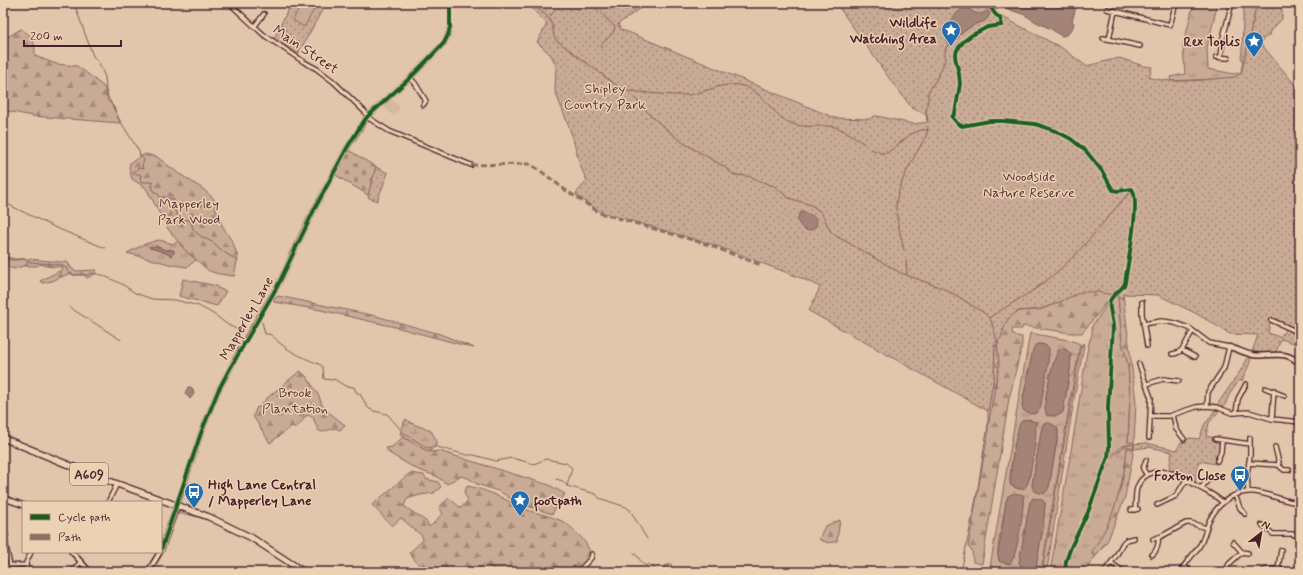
<svg xmlns="http://www.w3.org/2000/svg" width="1303" height="575" viewBox="0 0 1303 575" font-family="Mynerve,sans-serif">
<defs>
<pattern id="grass-tufts" width="24" height="20" patternUnits="userSpaceOnUse"><rect width="24" height="20" fill="#c9aa95"/><path d="M3 7l-1-3M5 7V3M7 7l1-3M15 17l-1-3M17 17v-4M19 17l1-3" fill="none" stroke="#a58a7a"/></pattern>
<pattern id="forest-firs" width="22" height="20" patternUnits="userSpaceOnUse"><rect width="22" height="20" fill="#c9aa95"/><path d="M5 1l3.5 6h-7zM16 11l3.5 6h-7z" fill="#a58a7a"/></pattern>
<pattern id="wetland-marsh" width="20" height="14" patternUnits="userSpaceOnUse"><rect width="20" height="14" fill="#c9aa95"/><path d="M1 5h8M5 5V1M11 12h8M15 12V8" fill="none" stroke="#a58a7a"/></pattern>
<pattern id="cemetery-stones" width="16" height="16" patternUnits="userSpaceOnUse"><rect width="16" height="16" fill="#c9aa95"/><path d="M2 7V4a2 2 0 0 1 4 0v3zM10 15v-3a2 2 0 0 1 4 0v3z" fill="#a58a7a"/></pattern>
<pattern id="park-dots" width="8" height="8" patternUnits="userSpaceOnUse"><rect width="8" height="8" fill="#c9aa95"/><path d="M2 2h.1M6 6h.1" fill="none" stroke="#a58a7a" stroke-width="1.8" stroke-linecap="round"/></pattern>
</defs>
<rect width="100%" height="100%" fill="#e2c6ab"/>
<filter id="ink" filterUnits="userSpaceOnUse"><feTurbulence type="fractalNoise" baseFrequency=".025" numOctaves="2"/><feDisplacementMap in="SourceGraphic" scale="8" xChannelSelector="R" yChannelSelector="G"/><feConvolveMatrix kernelMatrix="1 2 1 2 8 2 1 2 1" color-interpolation-filters="sRGB"/></filter>
<g filter="url(#ink)">
<path fill="#d5b8a0" d="M 390,98 L 400,107 L 394,117 L 382,105 Z"/>
<path fill="url(#grass-tufts)" stroke="#8a6460" fill-rule="evenodd" d="M 1193,3 L 1216,3 L 1216,10 L 1207,48 L 1208,69 L 1234,74 L 1241,72 L 1243,59 L 1241,58 L 1242,51 L 1243,15 L 1245,3 L 1257,3 L 1242,72 L 1235,78 L 1171,81 L 1170,77 L 1185,74 L 1183,46 L 1193,6 Z
M 311,210 L 311,212 L 284,269 L 290,252 Z
M 159,240 L 174,244 L 178,241 L 184,249 L 196,260 L 187,267 L 173,265 L 127,253 L 145,244 ZM 156,246 L 165,250 L 171,249 L 171,256 C 167,253 155,249 150,248 Z
M 1118,296 L 1122,342 L 1128,365 L 1130,397 L 1128,442 L 1134,443 L 1134,445 C 1121,442 1119,452 1109,456 L 1109,409 L 1114,326 L 1110,303 L 1113,298 L 1115,298 Z
M 1109,302 L 1112,323 L 1111,369 L 1107,405 L 1108,441 L 1107,457 L 1088,510 L 1066,560 L 1064,572 L 1050,572 L 1071,451 L 1088,346 L 1092,334 L 1092,326 Z
M 1030,333 L 1073,341 L 1080,344 L 1041,572 L 1017,572 L 990,567 ZM 1042,344 L 1046,346 L 1049,350 L 1040,409 L 1034,414 L 1022,406 L 1028,371 L 1036,345 ZM 1061,349 L 1065,349 L 1071,354 L 1070,370 L 1063,412 C 1058,417 1051,418 1046,413 C 1046,409 1045,404 1046,400 C 1047,390 1053,354 1061,349 ZM 1030,419 L 1034,422 C 1033,434 1032,447 1031,460 C 1030,467 1031,476 1028,482 C 1025,491 1015,490 1010,484 C 1009,473 1016,431 1022,421 ZM 1044,425 L 1058,429 L 1058,436 L 1049,487 L 1045,493 L 1041,493 L 1035,491 L 1032,485 L 1042,427 ZM 1018,494 C 1023,497 1024,500 1023,505 L 1014,557 L 999,561 L 998,555 L 998,547 L 1006,502 L 1008,496 ZM 1032,500 L 1045,503 L 1043,528 L 1036,566 L 1032,568 L 1021,566 L 1019,563 L 1030,502 Z
M 1125,446 L 1134,447 L 1134,449 L 1127,448 C 1124,486 1113,521 1092,553 L 1095,557 L 1084,572 L 1065,572 L 1067,560 L 1089,509 L 1108,458 L 1113,456 Z
M 180,510 L 183,510 L 210,520 L 186,514 L 177,514 Z"/>
<path fill="url(#forest-firs)" stroke="#8a6460" d="M 21,29 C 33,36 35,41 35,56 L 56,64 L 77,66 L 88,74 L 104,87 L 108,101 L 114,107 L 120,123 L 32,116 L 3,110 L 4,39 Z
M 145,154 L 157,157 L 178,173 L 203,189 L 214,199 L 215,207 L 222,225 L 233,243 L 238,257 L 234,276 L 219,274 L 209,271 L 184,249 L 168,229 L 146,188 L 132,179 L 129,168 L 130,163 Z
M 3,257 L 12,258 L 14,259 L 29,259 L 61,262 L 67,261 L 72,269 L 76,271 L 97,270 L 95,274 L 87,278 L 83,274 L 74,275 L 71,273 L 52,281 L 43,283 L 40,281 L 63,269 L 62,267 C 54,267 47,267 40,264 L 37,266 L 23,266 L 13,269 L 3,264 Z
M 183,279 L 217,286 L 217,288 L 226,291 L 217,306 L 179,296 Z
M 1089,291 L 1113,293 L 1114,294 L 1082,333 L 1071,333 L 1023,326 L 1022,329 L 1012,329 L 1013,335 L 1022,337 L 1022,345 L 1009,399 L 982,564 L 973,562 L 972,551 L 968,547 L 988,433 L 988,411 L 994,376 L 995,346 L 999,344 L 998,340 L 1001,338 C 1003,329 1005,321 1012,315 C 1021,308 1032,312 1042,309 C 1058,304 1072,292 1089,291 Z
M 1121,292 L 1123,294 L 1136,402 L 1134,443 L 1128,442 L 1130,397 L 1128,365 L 1122,342 L 1118,296 Z
M 278,296 L 376,316 L 440,334 L 474,348 L 399,328 L 321,310 L 274,302 L 274,299 Z
M 1083,343 L 1084,345 L 1074,399 L 1048,563 L 1046,572 L 1042,572 L 1081,345 Z
M 300,371 L 307,377 L 319,396 L 322,405 L 326,410 L 345,425 L 340,430 L 335,428 L 322,432 L 318,430 L 313,417 L 307,415 C 303,419 301,424 296,428 L 292,426 L 270,443 L 253,416 L 257,407 L 259,408 L 267,398 Z
M 403,437 L 429,452 L 439,451 L 549,485 L 565,494 L 552,514 L 515,502 L 501,492 L 477,484 L 468,478 L 460,476 L 447,484 L 436,476 L 416,469 L 389,453 L 386,448 L 392,447 Z
M 1127,448 L 1134,449 L 1125,497 L 1108,540 L 1095,557 L 1091,553 C 1113,521 1124,486 1127,448 Z
M 410,473 L 424,475 L 426,479 L 438,482 L 441,487 L 434,493 L 420,495 L 407,499 L 404,506 L 427,522 L 429,527 C 435,524 437,518 443,513 L 439,507 L 449,498 L 461,508 L 468,500 L 464,493 L 467,486 C 479,488 492,493 502,498 C 511,502 518,507 527,510 C 536,513 559,518 565,523 C 573,528 592,546 590,556 C 589,562 580,568 576,572 L 498,572 L 496,570 L 484,564 L 475,572 L 425,572 L 409,553 L 423,540 L 422,536 L 401,518 L 392,526 L 372,505 Z
M 840,520 L 837,541 L 829,543 L 820,540 L 819,539 L 825,526 Z
M 974,566 L 982,568 L 983,572 L 970,572 L 972,567 Z"/>
<path fill="url(#wetland-marsh)" stroke="#8a6460" d="M 406,419 L 411,423 L 431,431 L 438,443 L 429,452 L 403,437 L 400,434 L 404,422 Z"/>
<path fill="url(#cemetery-stones)" stroke="#8a6460" d="M 350,151 L 376,167 L 368,195 L 334,174 L 346,153 Z"/>
<path fill="url(#park-dots)" stroke="#8a6460" d="M 291,3 L 326,3 L 298,54 L 274,39 Z
M 524,3 L 648,3 L 618,24 L 621,30 L 628,32 L 835,118 L 870,119 L 874,116 L 877,116 L 913,124 L 928,122 L 927,115 L 912,108 L 889,78 L 836,3 L 990,3 L 995,13 L 1062,48 L 1086,66 L 1119,58 L 1144,66 L 1152,67 L 1149,77 C 1172,85 1210,79 1235,77 L 1240,74 L 1242,70 L 1257,3 L 1279,3 L 1278,5 L 1282,10 L 1282,19 L 1270,31 L 1269,35 L 1262,40 L 1261,44 L 1297,87 L 1300,89 L 1300,326 L 1296,329 L 1271,317 L 1268,333 L 1280,337 L 1286,329 L 1300,337 L 1300,345 L 1281,339 L 1276,352 L 1254,353 L 1252,352 L 1258,335 L 1230,334 L 1197,314 L 1158,295 L 1123,294 L 1123,299 L 1118,296 L 1097,292 L 1081,292 L 1062,301 L 1041,309 L 1018,311 L 1008,319 L 1005,325 L 1001,338 L 995,343 L 994,376 L 988,411 L 809,311 L 820,287 L 801,278 L 714,245 L 601,212 L 577,196 L 576,193 L 587,181 L 580,165 L 571,132 L 555,91 L 556,66 L 551,55 L 537,42 L 547,24 L 530,6 Z
M 376,167 L 388,173 L 377,201 L 369,198 L 368,195 Z
M 1249,356 L 1251,357 C 1250,366 1245,372 1242,381 L 1240,380 L 1238,382 L 1229,395 L 1224,407 L 1217,405 L 1243,367 Z
M 1215,410 L 1219,411 L 1209,423 L 1206,436 L 1214,438 L 1220,442 L 1220,450 L 1218,453 L 1216,454 L 1215,457 L 1217,460 L 1216,464 L 1199,461 L 1195,482 L 1169,470 L 1172,452 L 1149,447 L 1134,449 L 1134,444 L 1146,443 L 1177,450 L 1181,442 L 1183,443 L 1189,438 L 1199,439 L 1205,423 L 1207,422 Z"/>
<path fill="#c9aa95" stroke="#8a6460" d="M 302,3 L 314,10 L 304,27 L 293,20 Z"/>
<path fill="#a58478" stroke="#815c59" d="M 996,3 L 1077,3 L 1072,22 L 1074,23 C 1073,30 1068,36 1061,36 L 1051,29 L 1036,22 L 1025,15 L 1002,7 L 990,13 L 987,19 L 985,21 L 976,24 L 969,28 L 959,35 L 952,45 L 950,45 C 948,43 946,40 946,37 C 944,30 956,10 963,9 C 967,8 969,9 972,11 C 981,18 990,10 996,3 Z
M 801,212 C 834,217 806,246 797,219 Z
M 156,246 L 165,250 L 174,250 L 174,253 L 171,256 C 166,252 155,249 150,248 L 149,247 Z
M 1037,344 C 1041,344 1047,345 1049,348 L 1048,365 L 1040,409 L 1036,413 L 1030,414 L 1023,410 L 1022,406 L 1033,349 Z
M 1061,348 L 1067,350 L 1071,354 L 1070,370 L 1063,412 C 1058,417 1054,415 1047,415 C 1046,413 1045,409 1045,406 C 1045,395 1053,360 1058,351 L 1058,350 Z
M 188,387 L 191,387 L 193,389 L 194,394 L 190,399 L 185,393 Z
M 1027,419 L 1034,422 L 1036,421 L 1038,423 L 1035,424 C 1038,434 1031,471 1028,482 C 1027,485 1026,487 1023,489 L 1019,489 L 1011,485 C 1009,476 1016,429 1021,422 C 1023,420 1024,420 1027,419 Z
M 1046,423 L 1050,423 L 1057,427 L 1058,436 L 1056,445 L 1049,487 L 1047,491 L 1043,494 L 1034,491 L 1032,485 L 1042,427 L 1043,424 Z
M 1014,493 L 1023,495 L 1024,498 L 1023,499 C 1024,509 1017,557 1010,564 L 1000,562 L 998,555 L 1006,502 L 1008,496 Z
M 1033,498 C 1037,499 1043,498 1045,503 L 1043,528 L 1036,566 L 1032,568 L 1021,566 L 1019,563 L 1030,502 Z"/>
<g fill="none" stroke-linecap="round" stroke-linejoin="round">
<path stroke="#815c59" stroke-width="1" d="M 74,3 L 93,56 L 99,63 L 105,77 L 106,90 L 108,97 L 119,119 L 140,153 L 139,154 L 144,160 L 142,166 L 143,169 L 138,168 L 136,171 L 133,171 L 133,174 L 139,174 L 141,175 L 140,180 L 142,182 L 152,182 L 153,183 L 151,186 L 153,186 L 153,191 L 158,194 L 160,197 L 163,198 L 164,196 L 166,198 L 173,199 L 175,203 L 174,207 L 176,214 L 181,216 L 185,220 L 190,220 C 192,223 192,226 193,229 C 197,236 210,240 215,244 C 221,251 230,256 238,261
M 531,3 C 538,9 549,15 552,25 C 554,31 552,34 556,40 L 612,82 L 626,91
M 591,3 L 615,27 L 613,33 L 602,44 L 601,48
M 549,17 L 555,11
M 627,91 C 647,92 667,96 687,95 C 707,93 726,79 746,87 C 765,94 774,118 793,124 C 807,129 822,124 835,127 C 846,130 856,138 864,144
M 631,94 L 651,116 L 682,142 L 723,166 L 734,175 L 748,176 L 760,181 L 774,186 L 789,198 L 811,205 L 821,212 L 831,232 L 838,237 L 901,273 L 942,288 L 954,294 L 984,313 L 991,320 L 997,341 L 999,366 L 985,442 L 977,494 L 961,572
M 927,121 L 926,113 L 928,100 L 928,92 L 937,78 L 943,65 L 945,60 L 945,50 L 948,43
M 871,149 L 881,153 L 887,153 L 911,134 L 921,130 L 928,130
M 3,202 L 54,227 L 105,248
M 904,250 C 901,236 896,220 896,205 C 898,181 916,155 927,134 L 928,127
M 3,258 L 12,260 L 24,259 L 30,262 L 61,265 L 66,268 L 69,273 L 73,275 L 87,275 L 92,273 L 102,275 L 122,284 L 135,293 L 152,299 L 175,300 L 199,306 L 215,315 L 228,325 L 243,332
M 906,261 L 907,274
M 69,307 L 121,340
M 989,318 C 1009,304 1032,293 1051,277 C 1079,254 1102,224 1126,196 L 1131,192
M 262,322 L 265,334 C 273,333 275,340 281,344 C 293,354 307,359 321,365 L 323,368 L 324,379 L 333,380 L 334,379 L 345,386 L 354,387 L 356,392 L 360,394 L 368,408 L 374,411 L 387,414 L 404,433 L 427,448 L 437,447 L 467,455 L 474,455 L 496,461 L 512,458 L 534,464 L 546,459 L 566,463 L 572,468 L 567,486
M 556,479 L 563,481 L 567,486 L 596,494 L 599,498 L 626,507 L 630,510 L 647,539
M 634,553 C 639,556 640,563 646,566 L 649,564 L 658,572
M 661,572 L 665,566 L 671,564 L 672,568 L 676,572"/>
<g stroke="#4a1f2b" stroke-width="6">
<path id="minor" d="M 229,3 L 264,35 L 304,62 L 317,69 L 334,82 L 365,112 L 367,117 L 389,131 L 471,165
M 1107,9 L 1170,25 L 1176,3
M 254,27 L 264,14
M 1103,38 L 1140,46
M 1109,39 L 1115,11
M 1216,57 L 1228,58
M 1221,57 L 1223,38 L 1232,3
M 410,78 L 415,83 L 426,101 L 423,105
M 1142,302 L 1142,314 L 1147,346
M 1271,320 L 1300,333
M 1143,324 L 1162,321 L 1175,323 L 1189,328 L 1209,343 L 1229,347 L 1224,368 L 1208,392 L 1207,406
M 1182,350 L 1195,357
M 1172,354 C 1184,354 1186,340 1193,331
M 1139,364 L 1151,398 L 1149,438
M 1147,384 L 1163,379 L 1179,381
M 1265,388 L 1285,396
M 1236,413 L 1238,399 L 1246,384
M 1173,415 L 1176,429 L 1184,439
M 1150,416 L 1169,416 L 1196,407 L 1207,406 L 1216,407 L 1232,413 L 1249,412 L 1272,419 L 1300,422
M 1272,419 L 1274,390
M 1215,439 L 1250,444
M 1146,460 L 1143,469 L 1147,475
M 1217,461 L 1221,452 L 1222,440
M 1249,463 L 1278,465 L 1279,463 L 1275,447
M 1278,465 L 1284,470 L 1289,470
M 1201,488 L 1208,480 L 1215,476
M 1248,492 L 1247,474 L 1250,456 L 1250,438
M 1235,495 L 1240,508 L 1245,514
M 108,502 L 117,484
M 177,505 L 201,433 L 218,391 L 246,339 L 278,285 L 315,208 L 347,148 L 367,117 L 410,78 L 444,43 L 448,35 L 450,27 L 450,3
M 1157,505 L 1176,496 L 1186,480
M 1131,510 L 1138,509
M 1135,510 C 1136,502 1135,495 1137,488 C 1139,482 1143,477 1149,474 C 1166,466 1183,478 1197,486 C 1206,492 1216,495 1223,503
M 1262,525 L 1273,534 L 1292,534 L 1300,536
M 6,535 L 4,536 L 10,566
M 1153,539 L 1162,536 L 1186,523 L 1191,523 L 1206,528
M 1241,552 L 1248,553
M 1152,555 C 1157,551 1159,543 1158,538
M 1111,563 L 1124,572
M 3,566 L 26,565
M 1184,566 L 1192,572
M 1278,569 L 1281,550
M 27,572 L 26,563 L 31,552
M 71,572 L 81,562
M 578,572 L 591,558 L 592,554
M 1104,572 L 1116,556 L 1123,543 L 1126,540 L 1134,538
M 1180,572 C 1186,562 1194,554 1200,545 C 1205,537 1206,527 1210,519 C 1219,502 1236,490 1255,492 C 1271,494 1284,502 1300,503
M 1225,572 L 1229,564 L 1241,553 L 1241,551 L 1233,542
M 1261,572 C 1269,567 1281,569 1289,572"/>
</g>
<g stroke="#4a1f2b" stroke-width="7">
<path id="tertiary" d="M 1229,347 C 1237,349 1244,353 1253,355 C 1271,358 1284,348 1300,364
M 3,498 L 23,505
M 161,550 L 177,505
M 72,552 L 90,572
M 148,572 L 160,552"/>
</g>
<g stroke="#4a1f2b" stroke-width="8">
<path id="primary" d="M 3,438 L 98,477 L 209,517 L 252,538 L 304,572"/>
</g>
<use href="#minor" stroke="#ecd1b3" stroke-width="3.5"/>
<use href="#tertiary" stroke="#ecd1b3" stroke-width="4"/>
<use href="#primary" stroke="#ecd1b3" stroke-width="5.5"/>
<path stroke="#8d6e63" stroke-width="3" stroke-dasharray="6 3" stroke-linecap="butt" d="M 471,165 L 529,164 L 538,169 L 564,189 L 600,213 L 706,244 L 761,265"/>
<g stroke="#ecd1b3" stroke-width="6">
<path id="cycleway" d="M 988,3 L 995,14 L 1000,18 L 1002,25 L 988,27 L 972,35 L 964,41 L 957,50 L 955,57 L 959,74 L 960,84 L 955,113 L 952,117 L 958,124 L 962,126 L 990,121 L 1003,121 L 1035,124 L 1056,131 L 1071,139 L 1086,151 L 1102,171 L 1113,190 L 1118,191 L 1132,189 C 1141,201 1127,266 1125,283 C 1122,291 1113,293 1110,301 C 1108,305 1113,320 1113,327 L 1108,407 L 1109,447 L 1108,457 L 1088,512 L 1071,547 L 1066,561 L 1065,572
M 161,550 L 201,433 L 218,391 L 228,372 L 278,285 L 315,208 L 347,148 L 358,130 L 367,117 L 410,78 L 444,43 L 448,35 L 450,27 L 450,3"/>
</g>
<use href="#cycleway" stroke="#1b5e20" stroke-width="4"/>
</g>
</g>
<defs>
<g id="sight-pin" transform="scale(1)"><path d="M0 17L-7.5 6A9.5 9.5 0 1 1 7.5 6Z" fill="#1f6fb2" stroke="#ecd1b3"/><path d="M0-6L1.8-2.2L6-1.7L2.9 1.2L3.7 5.4L0 3.3L-3.7 5.4L-2.9 1.2L-6-1.7L-1.8-2.2Z" fill="#fff"/></g>
<g id="bus-pin" transform="scale(1)"><path d="M0 17L-7.5 6A9.5 9.5 0 1 1 7.5 6Z" fill="#1f6fb2" stroke="#ecd1b3"/><path d="M-5-6H5V4H4V6H2V4H-2V6H-4V4H-5ZM-3.5-4V0h7V-4ZM-3.5 1.2v1.5H-2V1.2ZM2 1.2v1.5H3.5V1.2Z" fill="#fff"/></g>
</defs>
<g fill-rule="evenodd">
<use href="#sight-pin" x="951" y="30"/>
<use href="#sight-pin" x="1254" y="41"/>
<use href="#bus-pin" x="1240" y="475"/>
<use href="#bus-pin" x="194" y="492"/>
<use href="#sight-pin" x="520" y="500"/>
</g>
<g text-anchor="middle" stroke-width="3" stroke-linejoin="round" paint-order="stroke">
<rect fill="#ecd1b3" stroke="#7b5454" stroke-width="1" x="70" y="463" width="38" height="22" rx="3"/>
<g font-size="13" font-weight="bold" fill="#4a1f2b">
<text x="89" y="479">A609</text>
</g>
<g font-size="14" font-weight="bold" fill="#4a1f2b" stroke="#ecd1b3" text-anchor="end">
<text x="937" y="27">Wildlife<tspan x="937" dy="16">Watching Area</tspan></text>
<text x="1240" y="46">Rex Toplis</text>
<text x="1226" y="480">Foxton Close</text>
<text x="208" y="489" text-anchor="start">High Lane Central<tspan x="208" dy="16">/ Mapperley Lane</tspan></text>
<text x="534" y="505" text-anchor="start">footpath</text>
</g>
<g font-size="14" fill="#4a1f2b" stroke="#ecd1b3">
<text transform="translate(306 49) rotate(34)" y="5">Main Street</text>
<text transform="translate(246 318) rotate(-60)" y="5">Mapperley Lane</text>
</g>
<g font-size="14" fill="#5d343b" stroke="#ecd1b3">
<text x="605" y="93">Shipley<tspan x="605" dy="16">Country Park</tspan></text>
<text x="1029" y="181">Woodside<tspan x="1029" dy="16">Nature Reserve</tspan></text>
<text x="189" y="208">Mapperley<tspan x="189" dy="16">Park Wood</tspan></text>
<text x="295" y="397">Brook<tspan x="295" dy="16">Plantation</tspan></text>
</g>
</g>
<rect width="1303" height="575" fill="none" stroke="#ecd1b3" stroke-width="16"/>
<rect x="8" y="8" width="1287" height="559" fill="none" stroke="#4a1f2b" stroke-width="1.5" filter="url(#ink)"/>
<rect x="22" y="501" width="140" height="52" fill="#ecd1b3" stroke="#ab8a7d"/>
<rect x="30" y="514" width="20" height="6" fill="#1b5e20" stroke="#ab8a7d"/>
<text x="58" y="521" font-size="12" fill="#4a1f2b">Cycle path</text>
<rect x="30" y="534" width="20" height="6" fill="#8d6e63" stroke="#ab8a7d"/>
<text x="58" y="541" font-size="12" fill="#4a1f2b">Path</text>
<g transform="translate(1261 533) rotate(31)" stroke="#ecd1b3" stroke-width="3" paint-order="stroke">
<path d="M0-3L7 15L0 10L-7 15Z" fill="#4a1f2b"/>
<text y="-6" font-size="11" font-weight="bold" text-anchor="middle" fill="#4a1f2b">N</text>
</g>
<path d="M24 40v6h97v-6" fill="none" stroke="#4a1f2b" stroke-width="2"/>
<text x="30" y="40" font-size="12" fill="#4a1f2b" stroke="#ecd1b3" stroke-width="3" paint-order="stroke">200 m</text>
</svg>
